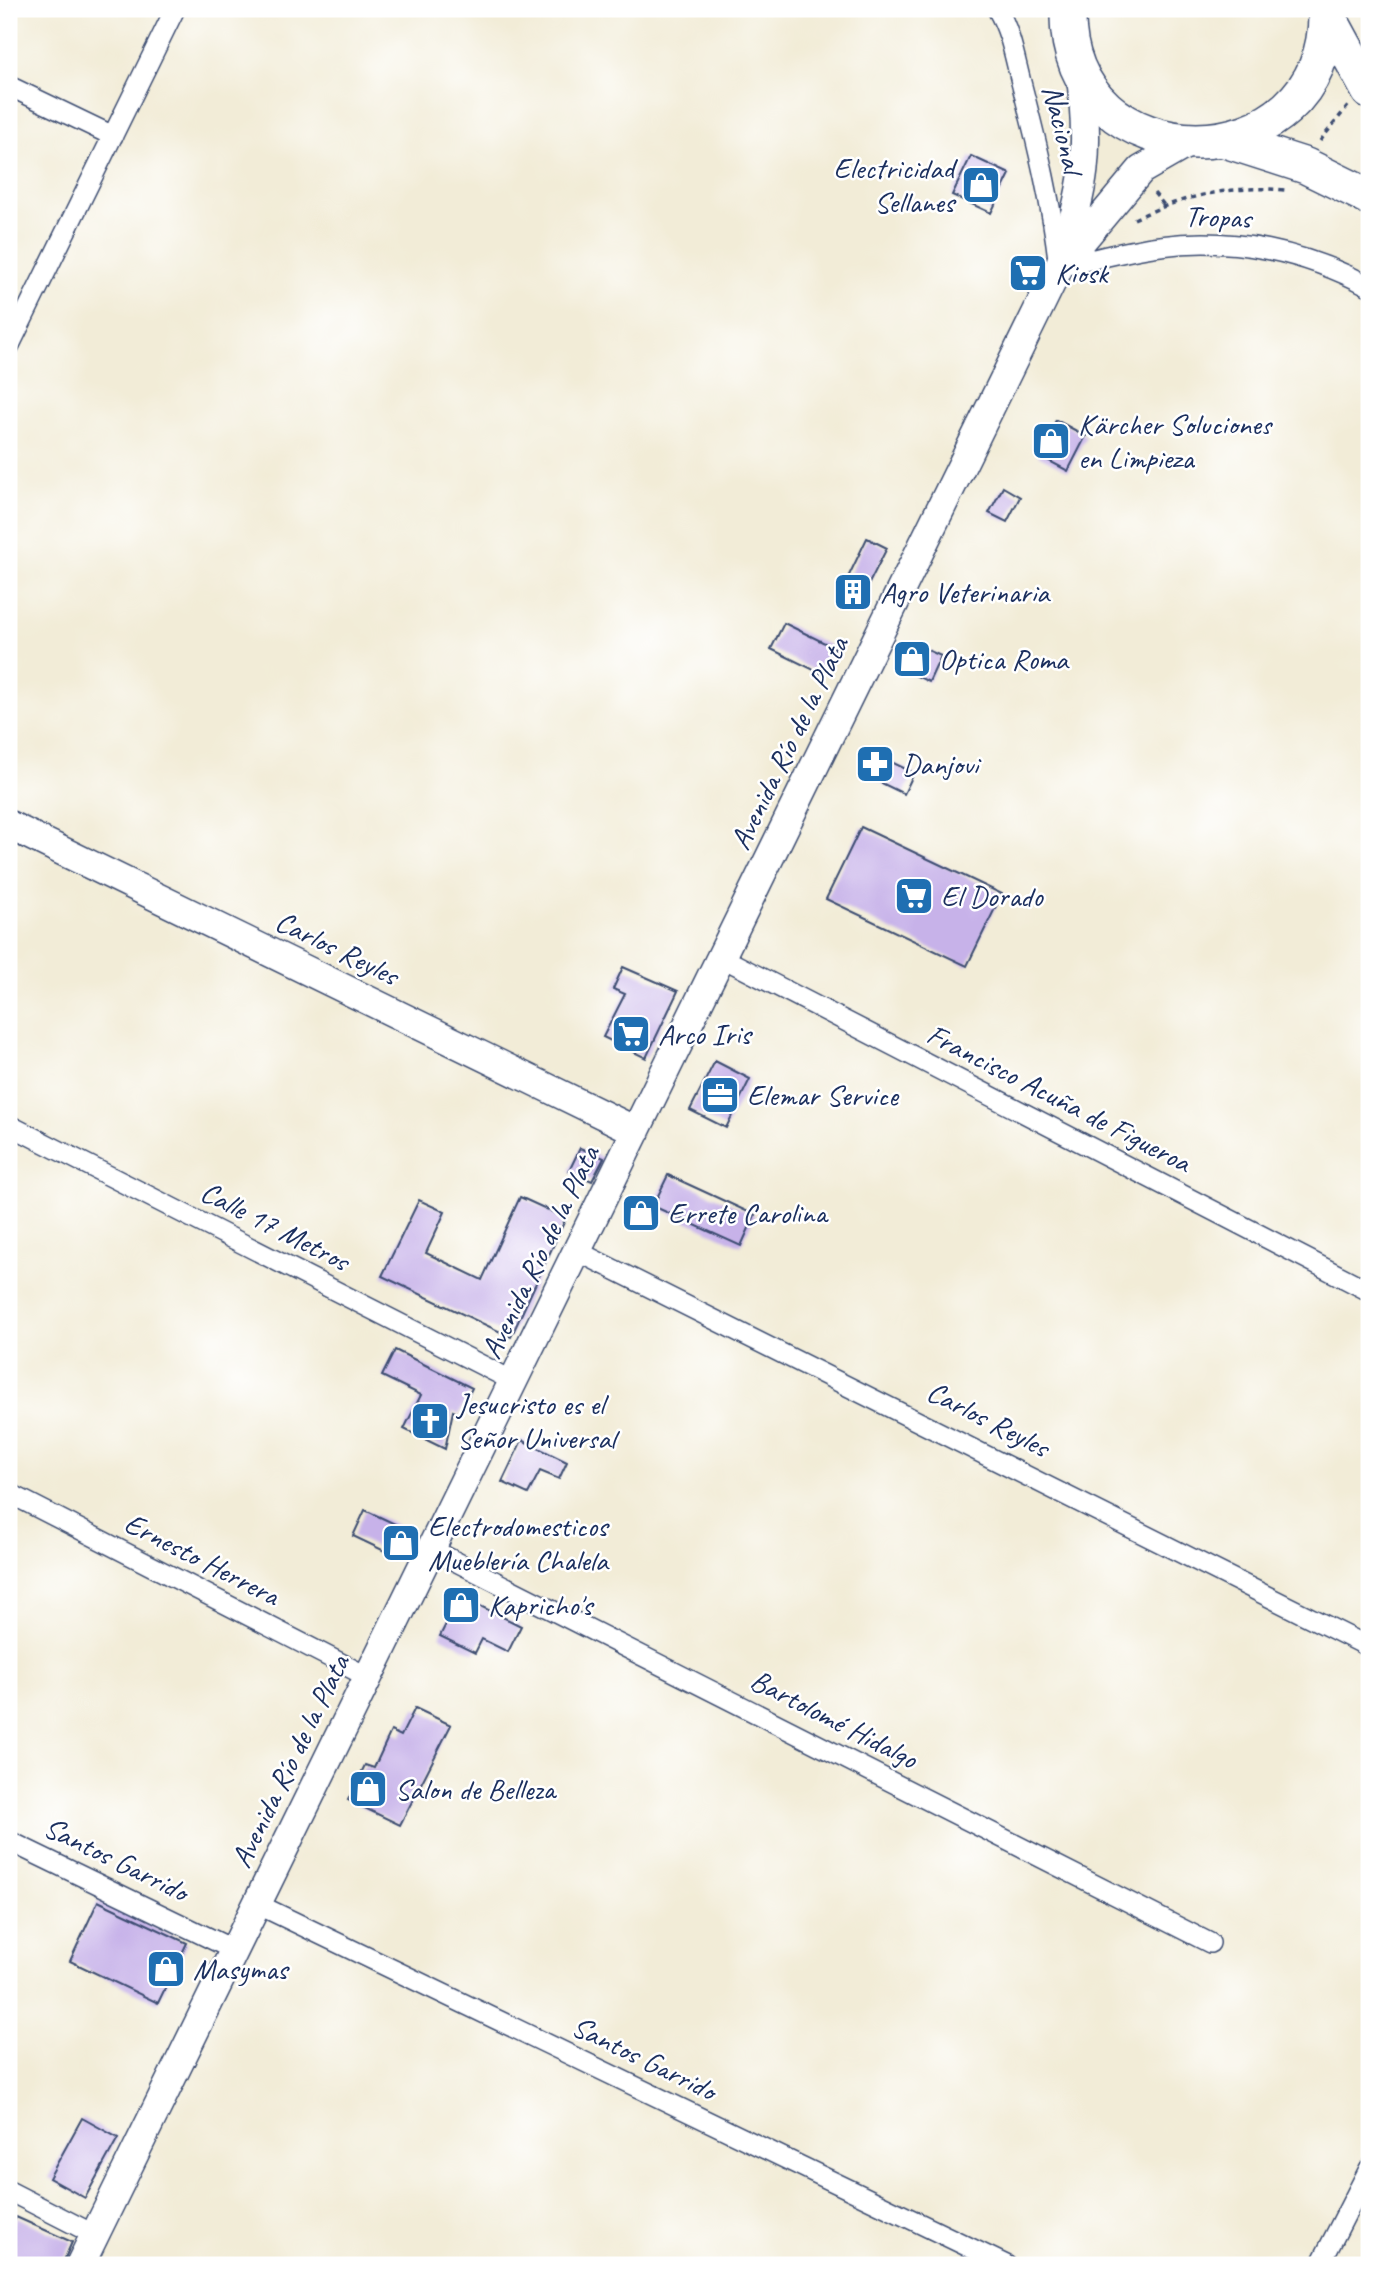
<svg xmlns="http://www.w3.org/2000/svg" width="1378" height="2274" viewBox="0 0 1378 2274" font-family="Caveat,sans-serif">
<rect width="100%" height="100%" fill="#fff"/>
<filter id="ink" filterUnits="userSpaceOnUse"><feTurbulence type="fractalNoise" baseFrequency=".0143" numOctaves="2"/><feDisplacementMap in="SourceGraphic" scale="14" xChannelSelector="R" yChannelSelector="G"/><feConvolveMatrix kernelMatrix="1 2 1 2 8 2 1 2 1" color-interpolation-filters="sRGB"/></filter>
<filter id="wash" filterUnits="userSpaceOnUse"><feTurbulence type="fractalNoise" baseFrequency=".00686" numOctaves="4" result="noise"/><feDisplacementMap in="SourceGraphic" scale="28" xChannelSelector="R" yChannelSelector="G"/><feGaussianBlur stdDeviation="1.57" result="paint"/><feColorMatrix in="noise" values="0 0 0 0 0 0 0 0 0 0 0 0 0 0 0 0 0 1.4 0 .05"/><feComposite in="paint" operator="in"/></filter>
<g filter="url(#wash)">
<rect width="100%" height="100%" fill="#f2ecd7"/>
<g id="blocks">
<path fill="#c7b2e9" d="M 971,156 L 1010,174 L 991,213 L 952,195 Z
M 1056,420 L 1086,436 L 1068,471 L 1038,455 Z
M 1003,487 L 1020,497 L 1007,522 L 989,513 Z
M 867,538 L 887,548 L 858,605 L 839,596 Z
M 784,623 L 835,648 L 822,674 L 771,649 Z
M 914,644 L 941,656 L 929,682 L 902,669 Z
M 873,753 L 914,773 L 904,794 L 863,774 Z
M 861,827 L 1002,894 L 967,966 L 826,899 Z
M 623,967 L 678,991 L 646,1058 L 603,1037 L 625,994 L 613,989 Z
M 715,1061 L 750,1079 L 726,1128 L 690,1110 Z
M 580,1148 L 604,1158 L 592,1181 L 569,1171 Z
M 668,1175 L 755,1215 L 741,1246 L 653,1206 Z
M 520,1197 L 566,1218 L 511,1337 L 382,1276 L 419,1200 L 445,1212 L 426,1253 L 482,1280 Z
M 637,1200 L 653,1208 L 645,1225 L 628,1217 Z
M 395,1350 L 472,1388 L 459,1414 L 453,1411 L 445,1449 L 404,1429 L 421,1395 L 382,1376 Z
M 522,1440 L 567,1462 L 559,1479 L 540,1471 L 528,1494 L 502,1482 Z
M 365,1510 L 412,1532 L 399,1558 L 353,1536 Z
M 460,1596 L 521,1626 L 508,1652 L 482,1639 L 475,1653 L 440,1636 Z
M 415,1708 L 451,1725 L 400,1825 L 348,1800 L 365,1765 L 374,1768 L 391,1731 L 401,1736 Z
M 98,1901 L 187,1943 L 158,2003 L 70,1961 Z
M 82,2118 L 118,2138 L 85,2198 L 49,2178 Z
M 16,2217 L 72,2242 L 62,2265 L 9,2265 L 9,2233 Z"/>
</g>
</g>
<g filter="url(#ink)">
<use href="#blocks" fill-opacity="0" stroke="#3b4b70" stroke-width="2"/>
<g fill="none" stroke-linecap="round" stroke-linejoin="round">
<g stroke="#3b4b70" stroke-width="22">
<path id="street" d="M 997,9 C 1011,32 1015,60 1022,86 C 1038,147 1052,205 1059,267 C 1093,260 1126,250 1160,246 C 1233,236 1305,252 1369,286
M 9,86 L 113,136
M 9,347 L 175,9
M 721,957 L 1369,1291
M 9,1125 L 513,1381
M 577,1251 L 1369,1647
M 9,1493 L 368,1677
M 431,1549 L 1210,1943
M 9,1841 L 234,1950
M 257,1904 L 1006,2265
M 9,2191 L 95,2235
M 1320,2265 L 1369,2169"/>
</g>
<g stroke="#3b4b70" stroke-width="31">
<path id="secondary" d="M 1070,255 L 1141,170 L 1188,143
M 9,825 L 636,1131
M 80,2265 L 1059,267 C 1085,189 1091,153 1080,70"/>
</g>
<g stroke="#3b4b70" stroke-width="38">
<path id="highway" d="M 1068,9 C 1062,185 1331,185 1326,9
M 1326,12 L 1369,91
M 1225,140 L 1306,166 L 1369,197"/>
</g>
<path stroke="#3b4b70" stroke-width="3.5" stroke-dasharray="5 5" stroke-linecap="butt" d="M 1320,141 L 1348,106
M 1154,193 L 1164,205
M 1134,219 C 1184,196 1230,185 1285,190"/>
<use href="#street" stroke="#fff" stroke-width="19"/>
<use href="#secondary" stroke="#fff" stroke-width="28"/>
<use href="#highway" stroke="#fff" stroke-width="35"/>
</g>
</g>
<defs>
<g id="shop-square" transform="scale(2.0125)"><rect x="-9" y="-9" width="18" height="18" rx="4" fill="#1f6fb2" stroke="#fff"/><path d="M-5-2.5h2.3a2.7 3.5 0 0 1 5.4 0H5L5.5 6h-11ZM-1.5-2.5h3a1.5 2.3 0 0 0-3 0Z" fill="#fff"/></g>
<g id="supermarket-square" transform="scale(2.0125)"><rect x="-9" y="-9" width="18" height="18" rx="4" fill="#1f6fb2" stroke="#fff"/><path d="M-6-5.5h2.5l.6 2H6L4.5 2H-2.5L-4.4-4H-6ZM-1.5 3.2a1.3 1.3 0 1 0 .1 0ZM3 3.2a1.3 1.3 0 1 0 .1 0Z" fill="#fff"/></g>
<g id="building-square" transform="scale(2.0125)"><rect x="-9" y="-9" width="18" height="18" rx="4" fill="#1f6fb2" stroke="#fff"/><path d="M-4-6H4V6H1V3H-1V6H-4ZM-2.5-4.3h1.7v1.8h-1.7ZM.8-4.3h1.7v1.8H.8ZM-2.5-1h1.7V.8h-1.7ZM.8-1h1.7V.8H.8Z" fill="#fff"/></g>
<g id="pharmacy-square" transform="scale(2.0125)"><rect x="-9" y="-9" width="18" height="18" rx="4" fill="#1f6fb2" stroke="#fff"/><path d="M-2-6h4v4h4v4h-4v4h-4v-4h-4v-4h4Z" fill="#fff"/></g>
<g id="office-square" transform="scale(2.0125)"><rect x="-9" y="-9" width="18" height="18" rx="4" fill="#1f6fb2" stroke="#fff"/><path d="M-6-3h4V-5.5h4V-3h4V5H-6ZM-1-4.5V-3h2v-1.5ZM-6 0V1H6V0Z" fill="#fff"/></g>
<g id="church-square" transform="scale(2.0125)"><rect x="-9" y="-9" width="18" height="18" rx="4" fill="#1f6fb2" stroke="#fff"/><path d="M-1.2-6h2.4v3.5h3.3v2.4h-3.3V6h-2.4V-.1h-3.3v-2.4h3.3Z" fill="#fff"/></g>
</defs>
<g fill-rule="evenodd">
<use href="#shop-square" x="981" y="185"/>
<use href="#supermarket-square" x="1028" y="273"/>
<use href="#shop-square" x="1051" y="441"/>
<use href="#building-square" x="853" y="592"/>
<use href="#shop-square" x="912" y="659"/>
<use href="#pharmacy-square" x="875" y="764"/>
<use href="#supermarket-square" x="914" y="896"/>
<use href="#supermarket-square" x="631" y="1034"/>
<use href="#office-square" x="720" y="1095"/>
<use href="#shop-square" x="641" y="1213"/>
<use href="#church-square" x="430" y="1421"/>
<use href="#shop-square" x="401" y="1543"/>
<use href="#shop-square" x="461" y="1605"/>
<use href="#shop-square" x="368" y="1789"/>
<use href="#shop-square" x="166" y="1969"/>
</g>
<g text-anchor="middle" stroke-width="5" stroke-linejoin="round" paint-order="stroke">
<g font-size="30" fill="#1b2f5e" stroke="#fff">
<text transform="translate(1063 129) rotate(76)" y="10">Nacional</text>
<text transform="translate(1218 217) rotate(2)" y="10">Tropas</text>
<text transform="translate(789 743) rotate(-64)" y="10">Avenida Río de la Plata</text>
<text transform="translate(337 948) rotate(26)" y="10">Carlos Reyles</text>
<text transform="translate(1059 1098) rotate(27)" y="10">Francisco Acuña de Figueroa</text>
<text transform="translate(275 1226) rotate(27)" y="10">Calle 17 Metros</text>
<text transform="translate(540 1252) rotate(-64)" y="10">Avenida Río de la Plata</text>
<text transform="translate(988 1419) rotate(27)" y="10">Carlos Reyles</text>
<text transform="translate(202 1559) rotate(27)" y="10">Ernesto Herrera</text>
<text transform="translate(834 1719) rotate(27)" y="10">Bartolomé Hidalgo</text>
<text transform="translate(290 1761) rotate(-64)" y="10">Avenida Río de la Plata</text>
<text transform="translate(116 1859) rotate(26)" y="10">Santos Garrido</text>
<text transform="translate(644 2058) rotate(26)" y="10">Santos Garrido</text>
</g>
<g font-size="30" fill="#1b2f5e" stroke="#fff" text-anchor="start">
<text x="954" y="178" text-anchor="end">Electricidad<tspan x="954" dy="34">Sellanes</tspan></text>
<text x="1055" y="283">Kiosk</text>
<text x="1078" y="434">Kärcher Soluciones<tspan x="1078" dy="34">en Limpieza</tspan></text>
<text x="880" y="602">Agro Veterinaria</text>
<text x="939" y="669">Optica Roma</text>
<text x="902" y="774">Danjovi</text>
<text x="941" y="906">El Dorado</text>
<text x="658" y="1044">Arco Iris</text>
<text x="747" y="1105">Elemar Service</text>
<text x="668" y="1223">Errete Carolina</text>
<text x="457" y="1414">Jesucristo es el<tspan x="457" dy="34">Señor Universal</tspan></text>
<text x="428" y="1536">Electrodomesticos<tspan x="428" dy="34">Mueblería Chalela</tspan></text>
<text x="488" y="1615">Kapricho's</text>
<text x="395" y="1799">Salon de Belleza</text>
<text x="193" y="1979">Masymas</text>
</g>
</g>
<rect width="1378" height="2274" fill="none" stroke="#fff" stroke-width="35"/>
</svg>
